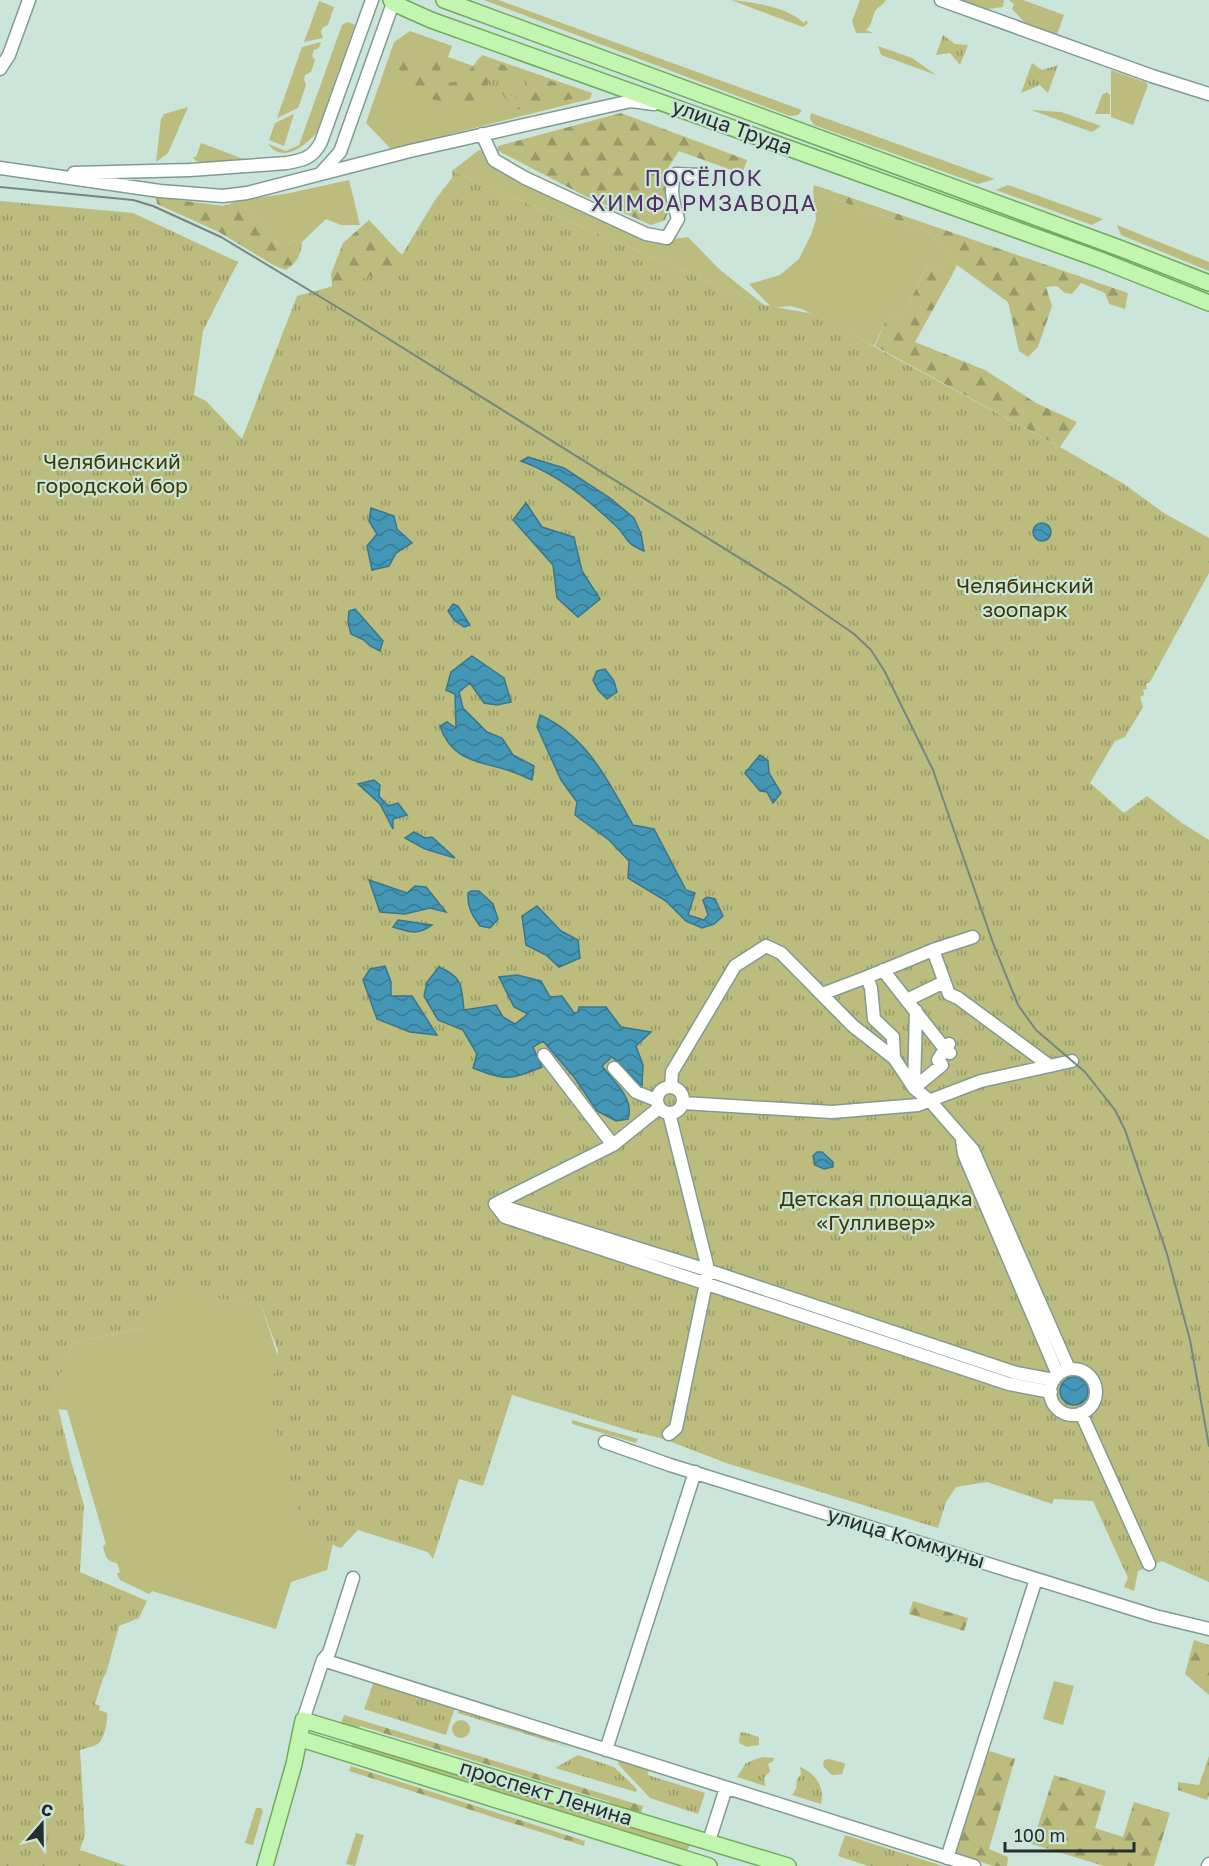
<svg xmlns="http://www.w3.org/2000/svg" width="1209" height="1866" viewBox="0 0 1209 1866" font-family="'Golos Text',sans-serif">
<defs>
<pattern id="forest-firs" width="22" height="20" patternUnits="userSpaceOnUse" patternTransform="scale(1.5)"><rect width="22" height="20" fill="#bbbc7e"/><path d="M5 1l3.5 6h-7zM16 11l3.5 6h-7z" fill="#989967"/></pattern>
<pattern id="park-tufts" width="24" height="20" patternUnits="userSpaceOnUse" patternTransform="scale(1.5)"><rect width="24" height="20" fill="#bbbc7e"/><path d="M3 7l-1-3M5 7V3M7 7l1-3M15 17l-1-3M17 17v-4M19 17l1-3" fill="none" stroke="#989967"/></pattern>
<pattern id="water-waves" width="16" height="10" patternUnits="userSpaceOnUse" patternTransform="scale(1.5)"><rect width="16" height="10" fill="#4396b5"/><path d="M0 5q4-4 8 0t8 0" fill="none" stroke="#387b93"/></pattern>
</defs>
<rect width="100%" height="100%" fill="#cbe5da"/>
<path fill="#bbbc7e" d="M 484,0 L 498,0 L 802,110 L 798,115 L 790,116 Z
M 731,0 C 753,2 788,7 804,23 L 806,20 L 808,23 L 803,27 Z
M 860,0 L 886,0 C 883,5 878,7 875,11 C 872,18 872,25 866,30 L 873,33 L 856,33 L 852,21 Z
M 954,0 L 1004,0 L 1003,7 L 980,10 Z
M 1009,0 L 1023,0 L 1064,15 L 1056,37 L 1030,28 L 1012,9 L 1014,4 Z
M 319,1 L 334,7 L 328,25 L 323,27 L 321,32 L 323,38 L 304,42 Z
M 348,22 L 355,25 L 317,132 C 305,146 283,164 268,144 L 286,151 L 299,145 L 342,25 Z
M 410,31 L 452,46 L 448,57 L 476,67 L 482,55 L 592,93 L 590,99 L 391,149 L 366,123 L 394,42 Z
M 321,42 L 319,48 L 314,50 L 312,56 L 315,60 L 311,72 L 305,75 L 304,80 L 306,85 L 298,108 L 277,118 L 302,47 Z
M 878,46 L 912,58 L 936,75 L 881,55 Z
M 1111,70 L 1145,82 L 1148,85 L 1133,125 L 1111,117 Z
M 1107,92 L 1110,95 L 1110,114 L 1095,114 L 1102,95 Z
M 188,107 L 168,153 L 156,162 L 161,119 L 164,114 Z
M 1031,110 L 1061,112 L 1101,126 L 1092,132 Z
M 811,113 L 995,179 L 978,184 L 814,125 L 810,119 Z
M 294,114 L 284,146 L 269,140 L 275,123 Z
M 201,143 L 241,158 L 241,159 L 205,163 L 196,161 L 193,157 L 196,157 Z
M 479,150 L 657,241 L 688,237 L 719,269 L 764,305 L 452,171 Z
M 349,180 L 360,225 L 341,225 L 326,219 L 302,242 L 294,240 L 287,245 L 279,245 L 238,201 L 290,193 Z
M 1008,185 L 1103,219 L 1092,225 L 996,190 Z
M 813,192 L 926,230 L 957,265 L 951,277 L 927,265 L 907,308 L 886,320 L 874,346 L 802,309 L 790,306 L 772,308 L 749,284 L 780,275 L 799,259 L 811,235 L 816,219 Z
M 1117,225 L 1209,262 L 1209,271 L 1121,235 Z
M 156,1288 L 261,1305 L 300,1423 L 333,1543 L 327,1570 L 291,1582 L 276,1629 L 152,1591 L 149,1594 L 120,1580 L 117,1574 L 120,1572 L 117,1563 C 106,1562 105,1555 103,1546 L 106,1544 L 67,1410 L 55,1409 L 52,1395 L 73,1343 L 142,1328 Z
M 572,1420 L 638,1439 L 636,1443 L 572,1424 Z
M 1054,1681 L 1074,1686 L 1063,1725 L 1043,1719 Z
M452 1729a9 9 0 1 1 18 0a9 9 0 1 1-18 0Z
M 353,1739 L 690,1844 L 687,1852 L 351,1747 Z
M 256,1808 L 261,1808 L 263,1811 L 253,1845 L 245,1843 Z
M 356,1833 L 364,1835 L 355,1866 L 346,1864 Z"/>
<path fill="url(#forest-firs)" d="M 439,46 L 443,54 L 438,84 L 461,81 L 480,57 L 584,92 L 582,97 L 515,110 L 500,91 L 475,116 L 432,99 L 412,83 L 389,59 L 398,48 L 420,58 Z
M 621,113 L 747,160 L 742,174 L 679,151 L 664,174 L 670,208 L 665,220 L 651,225 L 585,196 L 497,150 L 498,146 Z
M 814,185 L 1128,293 L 1125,309 L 1109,304 L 1105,293 L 1081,283 L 1072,294 L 1065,293 L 1057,286 L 1046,287 L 1052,306 L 1038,347 L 1028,357 L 1019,351 L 1008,302 L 957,265 L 926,230 L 813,192 Z
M 156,197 L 223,206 L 238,201 L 279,245 L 287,245 L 294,240 L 302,242 C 301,256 297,262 286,270 L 275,266 L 219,232 L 157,204 Z
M 369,220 L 398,251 L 434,283 L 333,298 L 331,274 L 343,243 Z
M 927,265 L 951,277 L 915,342 L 985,370 L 1036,403 L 1077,422 L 1060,447 L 875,346 L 886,320 L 907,308 Z
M 913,1601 L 968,1618 L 964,1631 L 909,1614 Z
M 1194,1640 L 1209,1645 L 1209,1695 L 1185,1674 Z
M 344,1715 L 643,1806 L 640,1816 L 609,1805 L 610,1802 L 360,1726 L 357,1730 L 340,1726 Z
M 986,1750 L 1015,1759 L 989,1849 L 1008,1857 L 1007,1866 L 993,1866 L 954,1853 Z
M 1209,1756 L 1209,1796 L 1207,1800 L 1178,1790 L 1178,1782 L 1199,1785 Z
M 351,1766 L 585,1841 L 584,1846 L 349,1771 Z
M 1054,1775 L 1106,1791 L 1095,1828 L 1123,1837 L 1134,1802 L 1170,1813 L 1154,1866 L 1104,1866 L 1032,1844 Z"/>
<path fill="url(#park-tufts)" d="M 943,35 L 955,44 L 968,45 L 960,65 L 950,53 L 936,55 Z
M 1032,63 L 1042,70 L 1058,65 L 1048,93 L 1040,85 L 1021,93 Z
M 493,68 L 529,81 L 523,99 L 487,87 Z
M 452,171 L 764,305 L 814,314 L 1060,447 L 1124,484 L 1164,513 L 1209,538 L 1209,573 L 1150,682 L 1146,684 L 1147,689 L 1143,690 L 1144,695 L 1140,697 L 1143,707 L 1125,737 L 1115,741 L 1090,783 L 1124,813 L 1147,796 L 1182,823 L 1209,840 L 1209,1582 L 1162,1561 L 1138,1571 L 1134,1591 L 1124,1587 L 1128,1578 L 1093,1501 L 1054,1499 L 1052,1504 L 987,1482 L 956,1487 L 946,1502 L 938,1528 L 726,1463 L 664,1439 L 631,1431 L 512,1395 L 483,1486 L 459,1479 L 433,1559 L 428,1552 L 358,1530 L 341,1548 C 326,1543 307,1529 300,1515 L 264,1386 L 265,1379 L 276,1373 L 278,1351 L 261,1305 L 164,1290 L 149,1322 L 144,1324 L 142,1328 L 73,1343 L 54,1391 L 71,1461 L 84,1505 L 80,1572 L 147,1601 L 139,1618 L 119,1626 L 106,1674 L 103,1678 L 95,1704 L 100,1706 L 99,1710 L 107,1713 C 108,1720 105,1737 99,1743 C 95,1747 85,1748 80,1750 L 85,1834 L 80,1850 L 127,1866 L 0,1866 L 0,201 L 133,213 L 238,262 L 203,331 L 194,395 L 206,401 L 242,439 L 297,296 L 393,270 L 435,200 L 452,178 Z
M 374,1682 L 455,1707 L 446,1735 L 364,1709 Z
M 459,1708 L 555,1739 L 554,1742 L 577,1750 L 458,1713 Z
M 743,1732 L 759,1737 L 759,1745 L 747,1747 L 739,1743 L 740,1733 Z
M 578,1755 L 614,1767 L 637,1789 L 636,1792 L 555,1768 Z
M 762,1757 L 774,1758 L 773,1761 L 768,1764 L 770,1771 L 764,1778 L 765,1786 L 737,1777 L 746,1763 Z
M 619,1759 L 649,1769 L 648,1775 L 705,1793 L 698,1814 L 650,1798 L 618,1764 Z
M 829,1759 L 844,1763 L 845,1765 L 842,1774 L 832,1775 L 823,1766 L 824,1760 Z
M 800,1767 C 816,1773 825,1788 821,1804 L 792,1795 L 796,1789 L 797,1779 L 801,1775 Z
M 845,1835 L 943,1866 L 868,1866 L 838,1856 Z"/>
<path fill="url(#water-waves)" stroke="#3a778b" stroke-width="1.5" d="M 528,457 L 564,468 L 610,498 L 634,518 L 641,534 L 644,551 C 621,541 629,537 614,524 C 586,498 557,474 521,461 Z
M 526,503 L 542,527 L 574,537 L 582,571 L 600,599 L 578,617 L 557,598 L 553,565 L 513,520 Z
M 371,508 L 394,516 L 397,529 L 412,543 L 396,553 L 389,566 L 372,570 L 367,546 L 377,534 L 369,521 Z
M1033 532a9 9 0 1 1 18 0a9 9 0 1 1-18 0Z
M 453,604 L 458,606 L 470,625 L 464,627 L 454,620 L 448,611 Z
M 355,609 L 383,641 L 380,651 L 370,646 L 364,640 L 351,634 L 348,622 L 349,611 Z
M 472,656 L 504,678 L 511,702 L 497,705 L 484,703 L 470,683 L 459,692 L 463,708 L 487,732 L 502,738 L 513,755 L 534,766 L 532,780 C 519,774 506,769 493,766 C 467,760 449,753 440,726 L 447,722 L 456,728 L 455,694 L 446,690 L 451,672 Z
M 605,669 L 614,681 L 617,692 L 607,699 L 598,690 L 593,680 L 597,671 Z
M 540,715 C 588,737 608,781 633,825 L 654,829 L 686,890 L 695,893 L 688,915 L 704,920 L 708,915 L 703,900 L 707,897 L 715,899 L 723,916 L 714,924 L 702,928 L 686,921 L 666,901 L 628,878 L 629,861 L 609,840 L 575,815 L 577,802 L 561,780 L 537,727 Z
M 760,755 L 768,761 L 769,773 L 781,793 L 773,803 L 767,792 L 760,791 L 745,773 Z
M 374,780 L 380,785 L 379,796 L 388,806 L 398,803 L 407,815 L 393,819 L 393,829 L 380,804 L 358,784 Z
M 414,832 L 425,838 L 432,837 L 455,858 L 425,849 L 405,838 Z
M 369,880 L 407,893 L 415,886 L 426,887 L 446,912 L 430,908 L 405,914 L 380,912 Z
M 471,891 L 479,891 L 493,904 L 498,919 L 490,928 L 480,926 C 472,915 467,907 468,893 Z
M 537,906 L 561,931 L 578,940 L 580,958 L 559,967 L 546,955 L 526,945 L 522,916 Z
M 398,920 L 432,925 C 417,936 410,932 393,927 Z
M 385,966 L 391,982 L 391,996 L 412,996 L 437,1035 L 410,1032 L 377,1019 L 363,980 L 370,969 Z
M 439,967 C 464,978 461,986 464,1010 L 496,1005 L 503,1017 L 515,1024 L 528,1014 L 514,1007 L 499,977 L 517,975 L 541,981 L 550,997 L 562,996 L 574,1013 L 578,1012 L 579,1007 L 606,1007 L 621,1027 L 651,1032 L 636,1046 L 643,1065 L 642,1086 L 612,1057 L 602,1066 C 613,1081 635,1099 628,1119 L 616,1121 L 597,1111 L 574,1077 L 543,1041 L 533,1047 L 542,1067 C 510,1080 505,1081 473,1068 L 477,1054 L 463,1030 L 438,1020 L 424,996 L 427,982 Z
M 817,1152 L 822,1152 L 833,1162 L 833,1167 L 824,1169 L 815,1165 L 813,1156 Z
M1060 1391a14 14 0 1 1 28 0a14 14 0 1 1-28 0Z"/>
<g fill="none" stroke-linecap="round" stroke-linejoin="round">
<g stroke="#829b90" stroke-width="15">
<path id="minor" d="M 941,0 L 1152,76 L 1209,94
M 0,69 L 9,55 L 29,0
M 482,134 L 494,160 L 525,178 L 646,234 L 667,238 L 678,219 C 674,204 668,189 676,174 L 700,175
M 0,168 L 160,191 L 223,196 L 247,193 L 410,151 L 595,109 L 631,101 L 654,104
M 74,173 L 190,170 L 287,163 C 303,160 313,158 321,142 L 372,0
M 321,173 L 340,152 L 393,3
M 933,950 L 949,994 L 958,998 L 1050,1066
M 883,970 L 945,1049 L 949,1044
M 822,994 L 867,977
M 907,1000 L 944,982
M 916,1011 L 914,1088 L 942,1065 L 938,1060 L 945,1049 L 950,1053
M 544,1055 L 613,1145
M 894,1058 L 893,1037 L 874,1019 L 871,988 L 867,977 L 933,950 L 973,937
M 614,1068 L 636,1092 L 656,1100
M 671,1086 L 672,1072 L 735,966 L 766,946 L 781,953 L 853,1026 L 894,1058 L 914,1088 L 931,1102 L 973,1150 L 1069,1369
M657 1100a13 13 0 1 1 26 0a13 13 0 1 1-26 0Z
M 683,1103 L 832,1112 L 918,1105 L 981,1081 L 1072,1061
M 669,1113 L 707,1265 L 706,1283 L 676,1428 L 669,1434
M 962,1140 L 964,1154 L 1058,1375
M 495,1204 L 505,1217 L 1009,1384 L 1051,1392
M 495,1204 L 707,1270 L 1016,1373 L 1054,1380
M 495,1204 L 613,1145 L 659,1108
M1050 1392a23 23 0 1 1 46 0a23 23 0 1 1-46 0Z
M 1081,1413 L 1149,1564
M 605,1442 L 670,1465 L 1155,1616 L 1209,1629
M 323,1660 L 974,1866
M 303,1720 L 323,1660 L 329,1653 L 353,1578
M 606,1750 L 695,1472
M 709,1841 L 726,1788
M 947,1858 L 1036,1579
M 1208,1866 L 1209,1864"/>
</g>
<g stroke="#70ab5e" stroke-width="18">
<path id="major" d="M 391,0 L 393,3 L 431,20 L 1098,259 L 1209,303
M 444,0 L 1122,249 L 1209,283
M 301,1739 L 709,1866
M 265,1866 L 294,1764 L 303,1720 L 788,1866"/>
</g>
<use href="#minor" stroke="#fff" stroke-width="12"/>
<use href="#major" stroke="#c2f5af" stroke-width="15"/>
<path stroke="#758780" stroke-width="2" d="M 0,187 L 133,200 L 153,206 L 221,237 L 347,313 L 786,587 L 854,634 L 871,650 L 885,672 L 933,770 L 993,943 L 1018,1005 L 1036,1030 L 1085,1072 L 1115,1110 L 1125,1130 L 1167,1254 L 1190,1340 L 1209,1446"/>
</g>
<g text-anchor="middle" stroke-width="4.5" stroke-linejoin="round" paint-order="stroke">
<g font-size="21" fill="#242e2a" stroke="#cbe5da">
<text transform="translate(732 127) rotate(20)" y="7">улица Труда</text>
<text transform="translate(906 1538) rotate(17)" y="7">улица Коммуны</text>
<text transform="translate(546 1793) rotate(17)" y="7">проспект Ленина</text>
</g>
<g font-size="21" fill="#3a3900" stroke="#cbe5da">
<text x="112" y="469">Челябинский<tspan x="112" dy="24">городской бор</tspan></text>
<text x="1025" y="593">Челябинский<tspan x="1025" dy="24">зоопарк</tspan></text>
<text x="876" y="1206">Детская площадка<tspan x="876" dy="24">«Гулливер»</tspan></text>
</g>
<g font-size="22" letter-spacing="1.5" fill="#532e66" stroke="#cbe5da">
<text x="704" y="186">ПОСЁЛОК<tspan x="704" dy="25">ХИМФАРМЗАВОДА</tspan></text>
</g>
</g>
<g transform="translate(42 1824) rotate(20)" stroke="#cbe5da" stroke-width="4.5" paint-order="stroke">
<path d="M0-4.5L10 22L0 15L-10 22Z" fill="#242e2a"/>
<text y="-9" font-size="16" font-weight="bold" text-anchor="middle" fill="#242e2a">С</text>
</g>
<path d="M1005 1842v9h129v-9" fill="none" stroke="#242e2a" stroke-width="3"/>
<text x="1014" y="1842" font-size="18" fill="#242e2a" stroke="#cbe5da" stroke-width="4.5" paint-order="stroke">100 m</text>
</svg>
